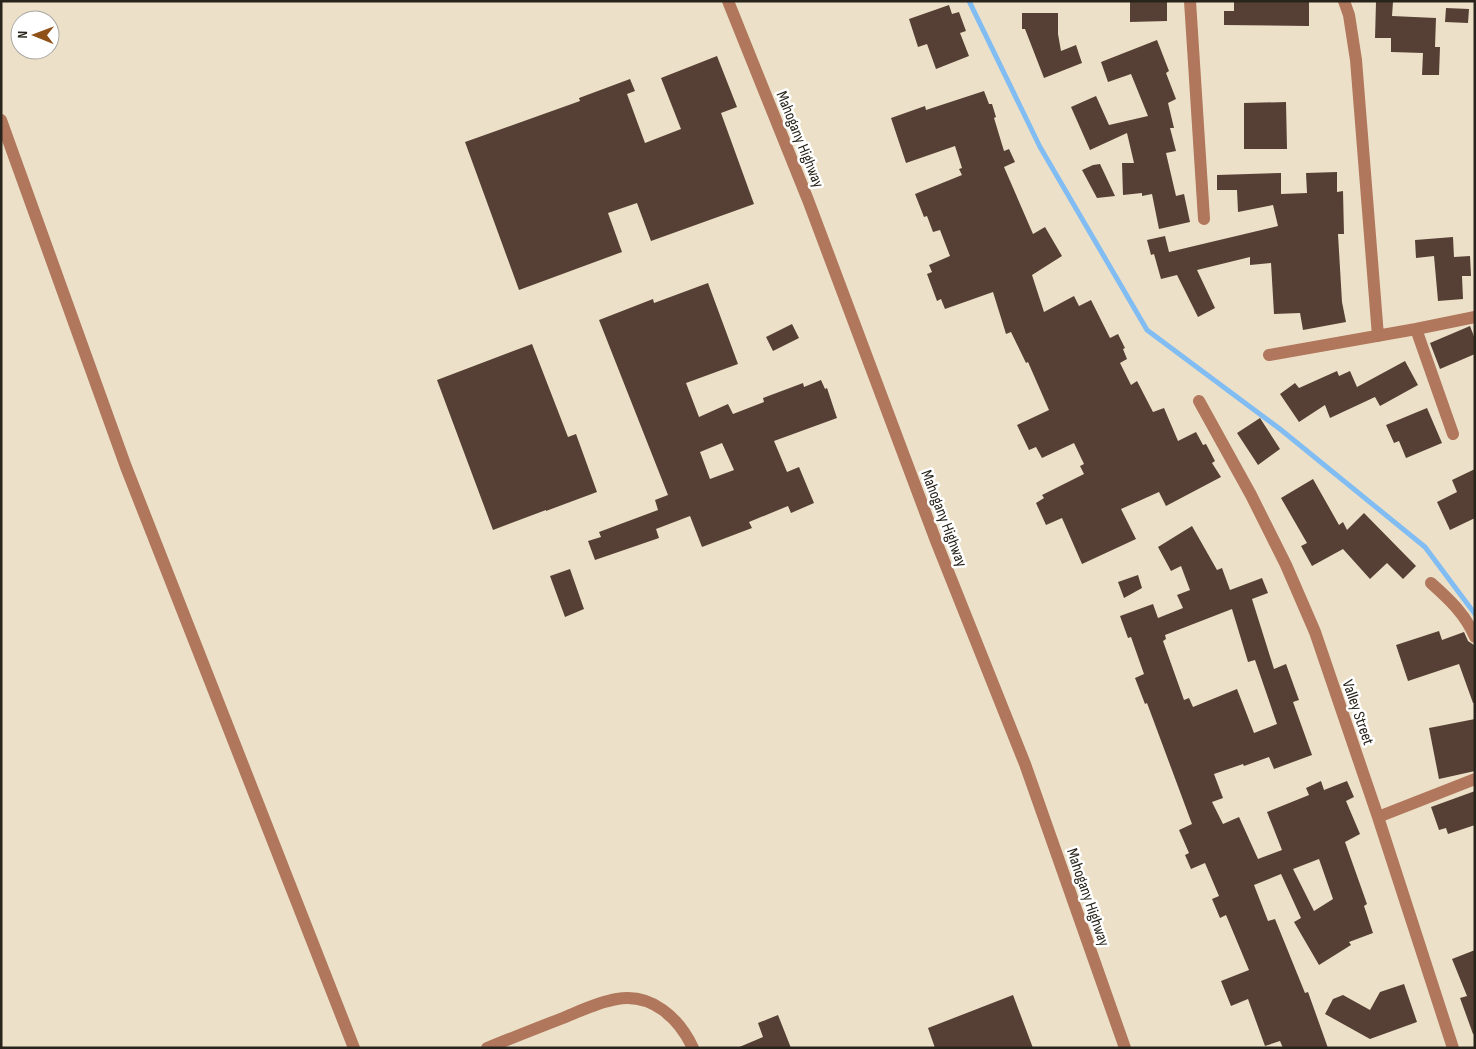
<svg xmlns="http://www.w3.org/2000/svg" width="1476" height="1049" viewBox="0 0 1476 1049" font-family="'Sofia Sans Condensed',sans-serif">
<rect width="100%" height="100%" fill="#ece1c8"/>
<g fill="none" stroke-linecap="round" stroke-linejoin="round">
<path stroke="#81bcf2" stroke-width="5" d="M 969,1 L 1040,147 L 1147,330 L 1280,429 L 1425,547 L 1475,614"/>
</g>
<path fill="#564035" fill-rule="evenodd" d="M 1130,1 L 1167,1 L 1167,21 L 1130,22 Z
M 1234,1 L 1309,1 L 1309,26 L 1224,25 L 1224,11 L 1234,11 Z
M 1376,2 L 1393,2 L 1392,16 L 1436,18 L 1435,47 L 1440,47 L 1439,75 L 1422,75 L 1423,53 L 1391,52 L 1391,38 L 1375,38 Z
M 949,5 L 952,14 L 959,12 L 966,31 L 960,33 L 969,56 L 936,69 L 927,44 L 918,47 L 909,19 Z
M 1446,8 L 1469,9 L 1468,23 L 1445,22 Z
M 1022,13 L 1058,13 L 1058,34 L 1061,51 L 1076,45 L 1082,63 L 1044,78 L 1025,29 L 1022,29 Z
M 1157,40 L 1169,71 L 1166,73 L 1176,99 L 1168,103 L 1174,128 L 1170,128 L 1176,151 L 1166,153 L 1176,196 L 1184,194 L 1190,222 L 1159,229 L 1152,194 L 1142,196 L 1142,193 L 1123,195 L 1122,163 L 1134,163 L 1127,133 L 1090,150 L 1071,107 L 1096,96 L 1109,125 L 1148,116 L 1131,74 L 1108,82 L 1101,62 Z
M 717,56 L 737,107 L 721,113 L 754,204 L 651,241 L 637,203 L 608,213 L 622,252 L 519,290 L 465,142 L 580,101 L 579,98 L 630,79 L 635,91 L 627,94 L 645,143 L 681,129 L 661,78 Z
M 984,91 L 989,104 L 992,104 L 996,117 L 994,118 L 1004,151 L 1009,149 L 1015,162 L 1004,167 L 1033,234 L 1045,227 L 1062,256 L 1032,275 L 1044,312 L 1074,296 L 1079,306 L 1091,300 L 1110,338 L 1118,334 L 1125,348 L 1123,349 L 1127,359 L 1120,363 L 1131,385 L 1137,381 L 1153,412 L 1164,408 L 1178,441 L 1196,432 L 1203,445 L 1206,444 L 1215,461 L 1212,463 L 1221,477 L 1166,506 L 1159,492 L 1121,509 L 1136,539 L 1082,564 L 1062,518 L 1046,525 L 1036,503 L 1044,498 L 1042,495 L 1084,474 L 1080,466 L 1084,464 L 1074,443 L 1042,458 L 1036,447 L 1029,450 L 1017,425 L 1049,410 L 1028,362 L 1026,363 L 1011,332 L 1006,334 L 993,292 L 945,309 L 941,299 L 937,301 L 927,274 L 932,272 L 929,265 L 950,256 L 940,230 L 933,232 L 927,216 L 924,217 L 915,194 L 962,175 L 959,169 L 962,168 L 955,146 L 906,163 L 891,118 L 925,106 L 926,110 Z
M 1286,102 L 1287,149 L 1244,149 L 1244,103 Z
M 1100,164 L 1115,196 L 1097,198 L 1082,170 L 1093,165 Z
M 1337,172 L 1337,192 L 1343,191 L 1344,234 L 1338,234 L 1342,302 L 1346,322 L 1303,330 L 1300,313 L 1274,314 L 1271,263 L 1250,265 L 1250,257 L 1197,270 L 1215,308 L 1198,317 L 1177,275 L 1161,279 L 1154,254 L 1151,255 L 1147,240 L 1165,236 L 1169,252 L 1278,226 L 1273,205 L 1238,212 L 1237,190 L 1217,190 L 1217,175 L 1281,173 L 1281,194 L 1307,193 L 1306,173 Z
M 1453,237 L 1454,257 L 1470,256 L 1471,276 L 1462,276 L 1463,299 L 1438,301 L 1434,256 L 1416,258 L 1415,240 Z
M 708,283 L 738,364 L 686,383 L 699,417 L 728,404 L 733,414 L 764,402 L 763,398 L 803,383 L 804,387 L 821,380 L 825,389 L 827,388 L 837,418 L 774,441 L 787,472 L 799,467 L 814,503 L 791,513 L 788,506 L 749,522 L 752,528 L 702,547 L 690,516 L 656,529 L 659,538 L 595,560 L 588,541 L 601,537 L 599,532 L 658,510 L 655,500 L 668,495 L 599,320 L 653,299 L 654,303 ZM 722,443 L 734,470 L 710,479 L 700,452 Z
M 792,324 L 799,338 L 773,351 L 766,337 Z
M 1470,326 L 1475,339 L 1475,354 L 1440,369 L 1430,343 Z
M 532,344 L 568,437 L 576,434 L 597,492 L 546,511 L 546,510 L 493,530 L 437,380 Z
M 1405,361 L 1418,385 L 1380,406 L 1375,397 L 1330,418 L 1325,405 L 1299,422 L 1280,394 L 1295,383 L 1299,388 L 1337,371 L 1339,376 L 1350,371 L 1357,387 Z
M 1427,408 L 1442,443 L 1406,458 L 1399,441 L 1394,443 L 1386,425 Z
M 1260,418 L 1280,449 L 1258,465 L 1237,433 Z
M 1475,469 L 1475,518 L 1450,530 L 1437,502 L 1457,492 L 1452,480 Z
M 1313,479 L 1339,525 L 1343,522 L 1347,530 L 1364,513 L 1416,566 L 1403,579 L 1387,563 L 1370,579 L 1343,549 L 1312,566 L 1301,546 L 1307,543 L 1281,498 Z
M 1192,526 L 1217,570 L 1222,568 L 1230,590 L 1262,578 L 1268,593 L 1252,599 L 1274,669 L 1286,664 L 1299,700 L 1293,702 L 1312,755 L 1274,769 L 1269,757 L 1244,766 L 1243,764 L 1214,774 L 1223,798 L 1212,802 L 1223,824 L 1239,817 L 1258,859 L 1282,850 L 1267,812 L 1309,795 L 1306,788 L 1321,781 L 1324,790 L 1347,781 L 1354,797 L 1346,801 L 1360,834 L 1345,842 L 1367,904 L 1364,906 L 1373,933 L 1349,942 L 1351,945 L 1319,965 L 1294,922 L 1301,918 L 1281,874 L 1254,885 L 1268,921 L 1275,919 L 1305,993 L 1308,992 L 1328,1048 L 1283,1048 L 1280,1041 L 1265,1046 L 1248,999 L 1231,1006 L 1221,981 L 1249,970 L 1226,915 L 1220,918 L 1212,899 L 1219,896 L 1205,863 L 1191,869 L 1185,855 L 1189,853 L 1179,830 L 1192,824 L 1147,703 L 1145,704 L 1135,678 L 1144,674 L 1131,637 L 1128,638 L 1120,616 L 1153,604 L 1158,618 L 1183,608 L 1177,595 L 1190,590 L 1181,566 L 1171,571 L 1158,547 ZM 1232,609 L 1248,662 L 1255,660 L 1277,724 L 1254,733 L 1237,689 L 1193,707 L 1189,698 L 1184,700 L 1163,641 L 1166,639 L 1165,635 ZM 1319,859 L 1333,899 L 1314,911 L 1293,869 Z
M 570,569 L 584,609 L 565,617 L 550,576 Z
M 1138,575 L 1142,588 L 1124,598 L 1118,582 Z
M 1439,631 L 1442,640 L 1464,632 L 1468,641 L 1474,645 L 1475,703 L 1473,703 L 1459,664 L 1408,681 L 1396,645 Z
M 1475,719 L 1475,771 L 1439,779 L 1429,728 Z
M 1475,791 L 1475,825 L 1448,834 L 1446,828 L 1439,830 L 1431,807 Z
M 1475,950 L 1475,1034 L 1473,1034 L 1460,998 L 1467,996 L 1452,959 Z
M 1404,984 L 1417,1022 L 1370,1039 L 1325,1014 L 1333,999 L 1343,995 L 1370,1010 L 1380,992 Z
M 1013,995 L 1033,1048 L 935,1048 L 928,1028 Z
M 778,1015 L 791,1048 L 737,1048 L 763,1037 L 758,1023 Z"/>
<g fill="none" stroke-linecap="round" stroke-linejoin="round">
<path stroke="#b0775c" stroke-width="12" d="M 728,1 L 808,200 L 936,541 L 1025,764 L 1125,1048
M 1190,1 L 1204,219
M 1344,1 L 1349,15 L 1356,60 L 1378,336
M 1,120 L 126,467 L 354,1048
M 1416,329 L 1453,434
M 1269,355 L 1416,329 L 1475,317
M 1199,401 L 1251,495 L 1286,565 L 1315,632 L 1378,817 L 1453,1048
M 1431,583 C 1449,599 1466,615 1475,637
M 1378,817 L 1475,779
M 487,1048 C 512,1038 537,1028 563,1018 C 580,1011 598,1002 617,999 C 652,993 679,1018 693,1048"/>
</g>
<g text-anchor="middle" stroke-width="5" stroke-linejoin="round" paint-order="stroke">
<g font-size="16" fill="#28241b" stroke="#fff">
<text transform="translate(801 139) rotate(68)" y="6">Mahogany Highway</text>
<text transform="translate(945 518) rotate(69)" y="6">Mahogany Highway</text>
<text transform="translate(1359 712) rotate(71)" y="6">Valley Street</text>
<text transform="translate(1089 897) rotate(71)" y="6">Mahogany Highway</text>
</g>
</g>
<rect width="1476" height="1049" fill="none" stroke="#28241b" stroke-width="5"/>
<g transform="translate(35 35) rotate(271)"><circle r="24" fill="#ffffff" stroke="#a9a7a4"/>
<path d="M0-4L9 19L0 12L-9 19Z" fill="#905118"/>
<text y="-8" font-size="14" font-weight="bold" text-anchor="middle" fill="#28241b">N</text>
</g>
</svg>
